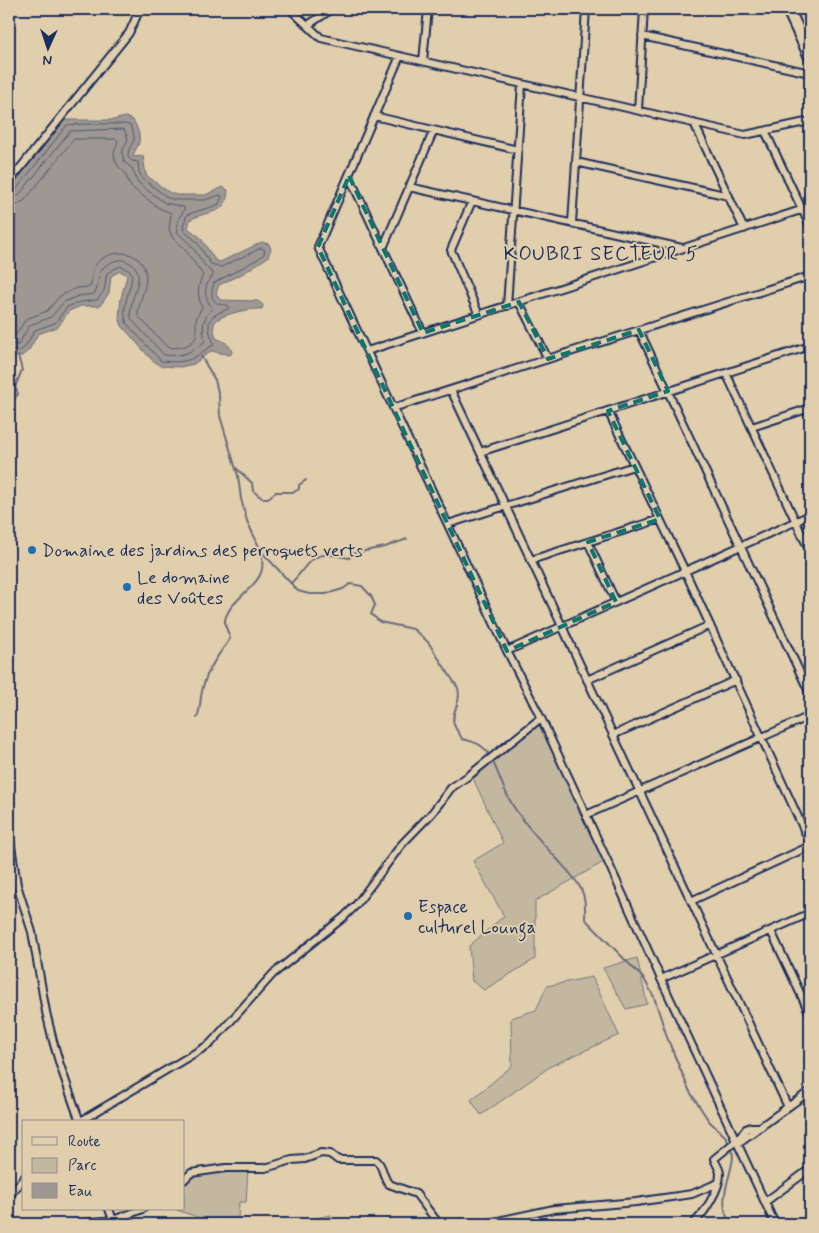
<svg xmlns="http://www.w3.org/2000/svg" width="819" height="1233" viewBox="0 0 819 1233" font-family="Mynerve,sans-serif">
<rect width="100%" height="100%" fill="#e1ceac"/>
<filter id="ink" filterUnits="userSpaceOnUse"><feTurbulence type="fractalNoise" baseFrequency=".02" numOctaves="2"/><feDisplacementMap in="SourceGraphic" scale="10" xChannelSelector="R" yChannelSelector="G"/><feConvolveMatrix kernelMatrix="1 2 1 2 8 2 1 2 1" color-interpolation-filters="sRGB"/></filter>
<g filter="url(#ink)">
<path fill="#c4b7a0" stroke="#70737f" d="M 541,718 L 607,860 L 535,901 L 535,959 L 484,990 L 472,981 L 469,946 L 504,916 L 473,861 L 503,843 L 471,774 Z
M 637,958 L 647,1004 L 626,1009 L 603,968 Z
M 592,977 L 619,1035 L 551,1066 L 481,1115 L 471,1100 L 512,1066 L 511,1018 L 536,1010 L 547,986 Z
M 248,1168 L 246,1202 L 239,1202 L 238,1219 L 206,1220 L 177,1210 L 184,1209 L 184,1180 L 191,1173 Z
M 331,1215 L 330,1224 L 286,1224 Z"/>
<path fill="#9e9792" stroke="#6a6d7d" d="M 125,117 L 133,120 C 137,127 142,137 138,145 C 136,149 134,152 133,157 L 143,156 L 146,175 L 170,193 L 177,195 L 205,195 L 223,187 L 228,190 C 227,217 208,209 190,220 L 188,228 L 200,237 L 215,260 L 220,262 L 262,242 L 269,244 L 271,249 L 268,257 L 242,274 L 219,285 L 216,293 L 220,300 L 258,301 L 263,305 L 262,309 C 253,308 220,314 215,322 C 212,327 215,333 216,338 C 223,341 231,344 232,353 L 230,355 L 211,351 L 194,364 L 180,367 L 160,366 L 150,358 L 122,326 L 119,317 L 121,298 L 127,275 L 120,271 L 111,276 L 109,293 L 100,306 L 81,306 L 69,311 L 58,327 L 38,334 L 29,350 L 22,356 L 15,357 L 9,354 L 9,190 L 64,120 L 113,120 Z"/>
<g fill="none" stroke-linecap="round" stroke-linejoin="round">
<path stroke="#4f5973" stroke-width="1" d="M 9,193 L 15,191 L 67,125 C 75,124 125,123 130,125 C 140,145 128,141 128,157 L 132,161 L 138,162 L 139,172 L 142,178 L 168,198 L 177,200 L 205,200 L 220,195 L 222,196 L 219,204 C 209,209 197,210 187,215 L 183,226 L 184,231 L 196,241 L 211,264 L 221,267 L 261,248 L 265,250 L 264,254 L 258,259 L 214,283 C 209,297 212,305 228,305 L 229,308 C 225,311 219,312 215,315 C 203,323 212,336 214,345 C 206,348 201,354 193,358 C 184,363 172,362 161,361 L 127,324 C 120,307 131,291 132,275 L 130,271 L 120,266 L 107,273 L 104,291 L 97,300 L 80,302 L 67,307 L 55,323 L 35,330 L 25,347 L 20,351 L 9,350
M 9,199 L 14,198 L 19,195 L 70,131 L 124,129 L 128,139 L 122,152 L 124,162 L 132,168 L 137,181 L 147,190 L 165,203 L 184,207 L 184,210 L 179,218 L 177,227 L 178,233 L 191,245 L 206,267 L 214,274 C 203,287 203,294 212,308 C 202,321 202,325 205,341 C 192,353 181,357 164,355 L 132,320 C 124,302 151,275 130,263 C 126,261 123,259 119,260 C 114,260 105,265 102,269 C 96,276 101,285 94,294 L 78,296 L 64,302 L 51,317 L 30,325 L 18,345 L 9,344
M 9,207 L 17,205 L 25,200 L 74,139 L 116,139 L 118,141 L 114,153 L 115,160 L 119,167 L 125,173 L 131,187 L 159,208 L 171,213 L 169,229 L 172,237 L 186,251 L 203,275 C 197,287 197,295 202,307 L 196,319 L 196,338 C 188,347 179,349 167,347 L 138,316 C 137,301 150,285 145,270 C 138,248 109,249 96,264 C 91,271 93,279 90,287 L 76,288 L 60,296 L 47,311 L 26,319 L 15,336 L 9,337"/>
<path stroke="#6a6d7d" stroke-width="2" d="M 201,356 L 215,380 L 219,396 L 220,416 L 238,476 L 241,499 L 247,521 L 261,551 L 298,591 L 309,594 L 326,594 L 343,589 L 350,584 L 362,586 L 371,596 L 375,605 L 371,614 L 380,622 L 413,629 L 428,642 L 458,688 C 462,704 450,712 454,724 C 455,729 460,734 462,739 C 475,742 483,744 490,756
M 9,405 L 18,394 L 15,387 L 22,370 L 18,356
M 9,415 L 11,418 L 9,428
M 236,468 L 252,483 L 253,491 L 262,498 L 268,498 L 276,492 L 294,492 L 299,489 L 299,485 L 306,480
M 291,583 C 302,574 308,556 324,555 C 332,554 341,557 349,558 L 355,553 L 385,547 L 407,539
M 197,718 C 201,707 200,697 203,687 C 208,668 219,654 230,639 C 229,632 224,627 225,620 C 230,599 259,587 262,569 C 263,564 262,557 261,552
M 492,760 C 500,776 504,793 515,809 C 527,827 542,843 557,859 C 565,868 576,878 581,889 C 586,898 585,909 585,919 L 644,979 L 654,997 L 668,1040 L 690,1092 L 709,1121 L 726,1137 L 729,1143
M 731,1224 C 712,1198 740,1165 731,1147"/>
<g stroke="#1b2f5e" stroke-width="10">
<path id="minor" d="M 290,9 L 321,38 L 745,135 L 810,121
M 308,25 L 332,9
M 642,36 L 810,73
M 400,56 L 318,247 L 507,651 L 541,718 L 607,860 L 661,979 L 775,1224
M 423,61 L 428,9
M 638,110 L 644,9
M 374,116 L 518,150
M 694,123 L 744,229
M 765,131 L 810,226
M 576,162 L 729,196
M 349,176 L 423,333
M 9,182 L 129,33 L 140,9
M 409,187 L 682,248
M 472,201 L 451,250 L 479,315
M 572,223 L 586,9
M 383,248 L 434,130
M 519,302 L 548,359
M 507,306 L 522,84
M 639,330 L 810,694
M 367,351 L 810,207
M 726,373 L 810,552
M 451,390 L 788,1107
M 393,408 L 810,276
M 608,411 L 685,571 L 810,843
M 752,427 L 810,408
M 480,452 L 810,346
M 448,524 L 634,466
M 588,542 L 616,602
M 531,560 L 660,519
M 507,651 L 810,515
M 587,680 L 710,625
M 613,735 L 736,680
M 586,815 L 810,716
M 9,832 L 17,885 L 32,932 L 46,1012 L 53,1041 L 60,1065 L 80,1122
M 691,901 L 810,846
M 771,931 L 810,1014
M 661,979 L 810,913
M 79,1122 L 210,1044 L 273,974 L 344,917 L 356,905 L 402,844 L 432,813 L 451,788 L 471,774 L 541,718
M 738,1143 L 810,1091
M 184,1180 L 191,1173 L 226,1168 L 265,1168 L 292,1160 L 305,1159 L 321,1153 L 330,1154 L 338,1160 L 376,1160 C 384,1166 382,1177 389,1184 L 416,1194 L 439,1224
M 9,1196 L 24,1178
M 765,1202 L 810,1169
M 109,1209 L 114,1223
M 74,1224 L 113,1220 L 143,1209
M 484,1224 L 554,1209 L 636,1202 L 692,1194 L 718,1183
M 693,1224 C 704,1214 720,1189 720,1174 C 720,1169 716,1164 714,1159 L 736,1141 L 746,1129 L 751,1127 L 761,1127"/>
</g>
<g stroke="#1b2f5e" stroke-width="15">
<path id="trunk" d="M 788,9 L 810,56"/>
</g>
<use href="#minor" stroke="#e1ceac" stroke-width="6"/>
<use href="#trunk" stroke="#e1ceac" stroke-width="11"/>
</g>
</g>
<path fill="none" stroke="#0f766e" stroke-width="4" stroke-dasharray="10 6" stroke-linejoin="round" d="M 349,176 L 423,333 L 519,302 L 548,359 L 639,330 L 668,391 L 608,411 L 660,519 L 588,542 L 616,602 L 507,651 L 318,247 Z"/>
<g fill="#1f6fb2" stroke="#e1ceac" stroke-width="2">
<circle cx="32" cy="550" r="5"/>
<circle cx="127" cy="587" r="5"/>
<circle cx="408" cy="916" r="5"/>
</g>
<g text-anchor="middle" stroke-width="4" stroke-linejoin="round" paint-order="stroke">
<g font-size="18" fill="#1b2f5e" stroke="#e1ceac" text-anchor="start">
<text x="42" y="556">Domaine des jardins des perroquets verts</text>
<text x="137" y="583">Le domaine<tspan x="137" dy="21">des Voûtes</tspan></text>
<text x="418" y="912">Espace<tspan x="418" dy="21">culturel Lounga</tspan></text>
</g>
<g font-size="20" letter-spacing="1" fill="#1b2f5e" stroke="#e1ceac">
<text x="601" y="260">KOUBRI SECTEUR 5</text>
</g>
</g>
<rect width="819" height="1233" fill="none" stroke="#e1ceac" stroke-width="30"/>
<rect x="15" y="15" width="789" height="1203" fill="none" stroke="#1b2f5e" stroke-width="2" filter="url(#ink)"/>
<rect x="22" y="1120" width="162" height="90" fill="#e1ceac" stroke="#928e8d"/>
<rect x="32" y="1137" width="25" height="8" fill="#e1ceac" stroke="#928e8d"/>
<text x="68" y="1146" font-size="15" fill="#1b2f5e">Route</text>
<rect x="32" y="1158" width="25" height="15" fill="#c4b7a0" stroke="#928e8d"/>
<text x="68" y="1170" font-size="15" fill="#1b2f5e">Parc</text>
<rect x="32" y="1183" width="25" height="15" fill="#9e9792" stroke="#928e8d"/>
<text x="68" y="1196" font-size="15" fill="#1b2f5e">Eau</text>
<g transform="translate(48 48) rotate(183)" stroke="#e1ceac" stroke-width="4" paint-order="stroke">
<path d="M0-4L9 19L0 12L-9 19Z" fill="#1b2f5e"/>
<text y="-8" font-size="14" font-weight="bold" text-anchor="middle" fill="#1b2f5e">N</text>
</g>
</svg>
